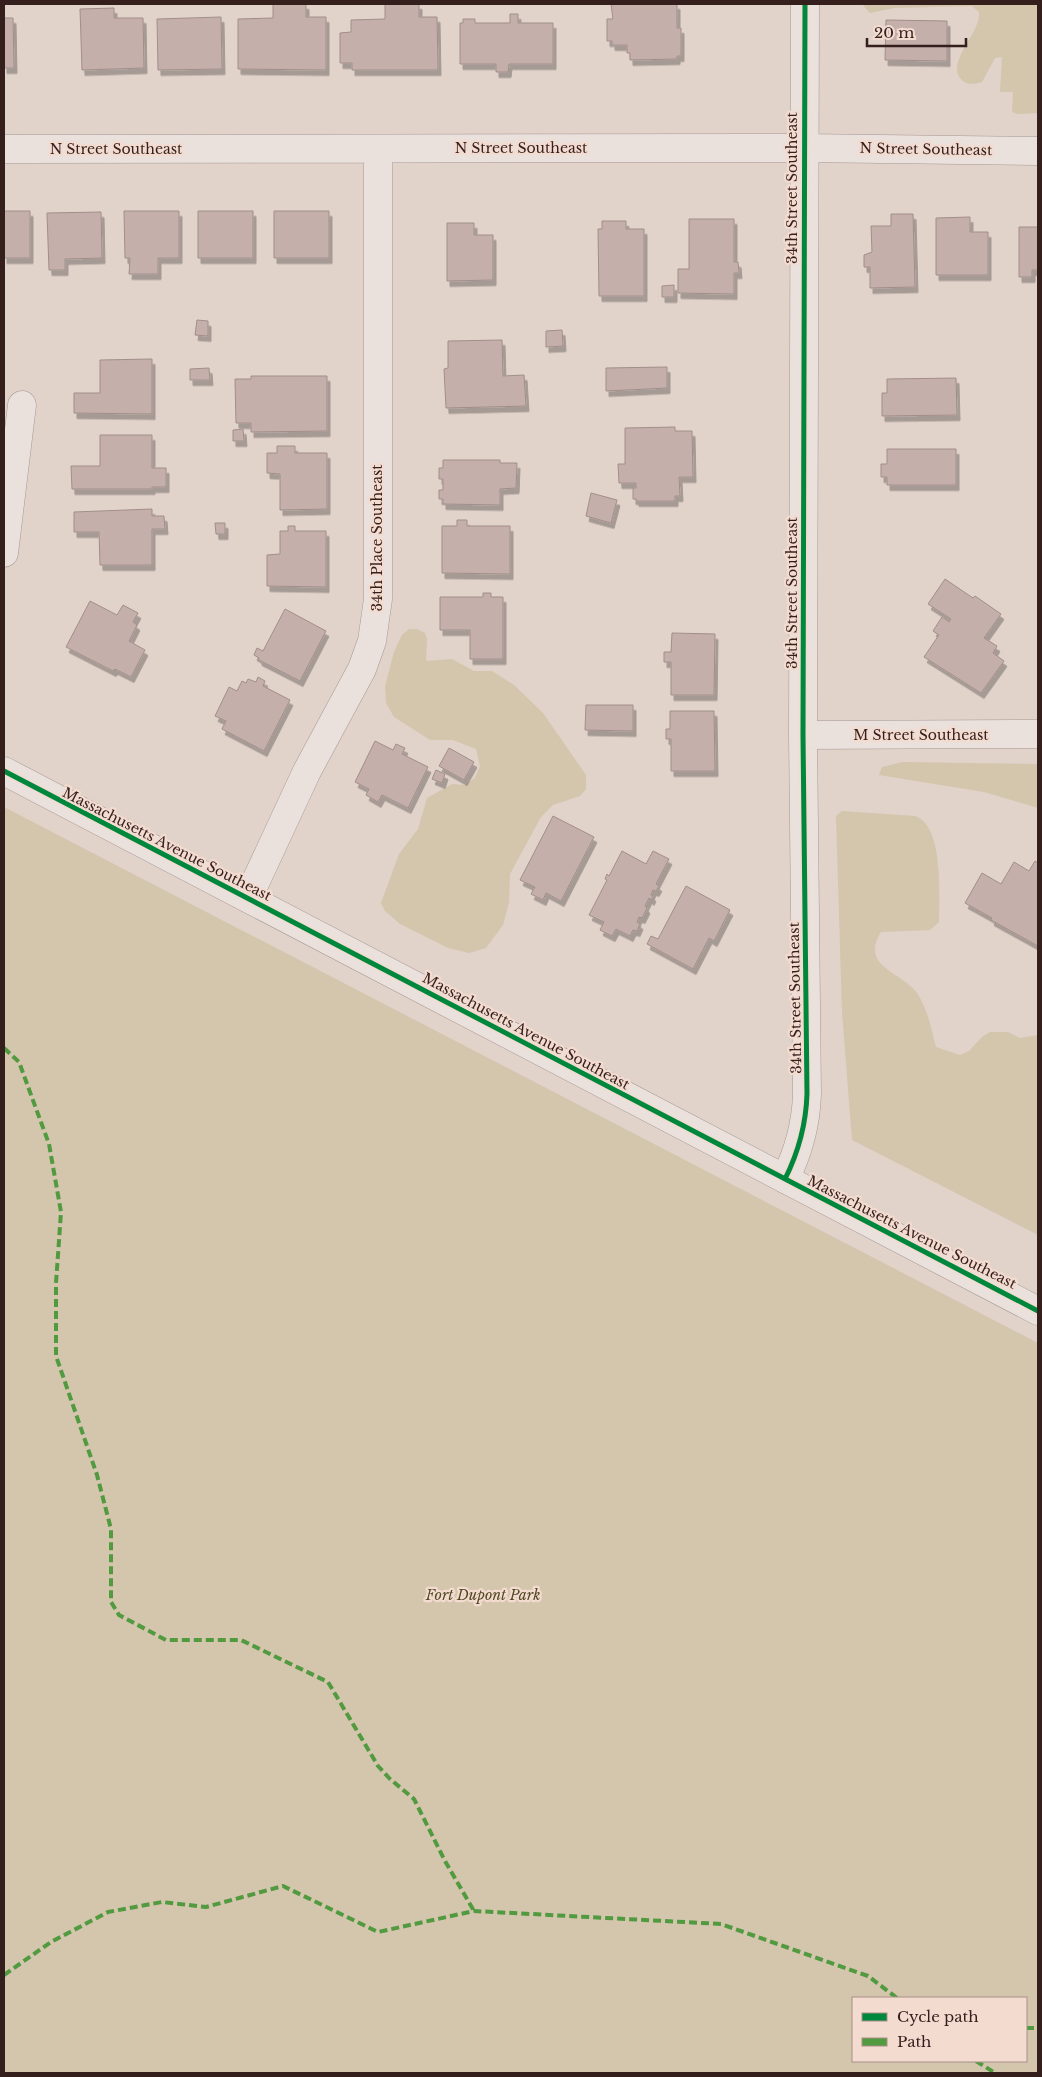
<svg xmlns="http://www.w3.org/2000/svg" width="1042" height="2077" viewBox="0 0 1042 2077" font-family="'Libre Baskerville',serif">
<defs>
<filter id="shadow"><feDropShadow dx="3" dy="5.5" stdDeviation="0" flood-color="#0004"/></filter>
</defs>
<rect width="100%" height="100%" fill="#e1d2ca"/>
<path fill="#d4c5ad" fill-rule="evenodd" d="M 862,4 L 1038,4 L 1038,113 L 1018,114 L 1012,112 L 1013,92 L 1000,92 L 1002,57 L 995,58 L 982,82 C 974,84 966,86 960,78 C 949,64 972,39 977,24 C 979,21 979,16 979,12 L 972,6 L 894,8 L 870,13 Z
M 409,629 L 417,629 L 425,633 L 427,639 L 426,661 L 452,659 L 474,671 L 492,671 L 514,685 L 543,713 L 586,775 L 586,789 L 580,796 L 553,805 L 541,817 L 510,874 L 509,903 L 503,925 L 486,948 L 469,953 L 448,948 L 400,924 L 385,911 L 381,903 L 399,854 L 418,829 L 427,798 L 452,784 L 465,785 L 475,778 L 480,766 L 476,749 L 453,740 L 430,740 L 394,717 L 386,703 L 385,686 L 394,652 L 402,635 Z
M 903,762 L 1038,764 L 1038,808 L 984,792 L 879,775 L 882,767 Z
M 4,807 L 1038,1343 L 1038,2073 L 4,2073 ZM 1026,1998 L 1026,2061 L 853,2061 L 853,1998 Z
M 842,811 L 915,816 C 944,825 939,897 939,922 L 930,930 L 881,932 C 859,967 902,972 917,993 C 928,1010 931,1028 936,1047 L 960,1055 L 969,1051 L 982,1037 L 990,1032 L 1008,1032 L 1020,1038 L 1038,1035 L 1038,1235 L 852,1140 L 842,1012 L 836,816 Z"/>
<path fill="#c5afab" stroke="#a18e8a" filter="url(#shadow)" d="M 273,4 L 306,4 L 306,17 L 326,17 L 326,70 L 238,69 L 238,19 L 273,18 Z
M 385,4 L 419,4 L 419,17 L 437,17 L 438,70 L 352,70 L 352,63 L 340,63 L 340,33 L 351,32 L 351,20 L 385,19 Z
M 611,4 L 677,4 L 677,28 L 681,28 L 681,56 L 677,56 L 677,59 L 630,60 L 630,53 L 627,53 L 627,45 L 612,45 L 612,41 L 607,41 L 607,19 L 613,19 Z
M 114,8 L 114,18 L 143,18 L 144,68 L 82,70 L 80,9 Z
M 510,14 L 518,14 L 518,23 L 553,23 L 553,64 L 509,64 L 508,72 L 496,72 L 496,64 L 460,64 L 460,23 L 463,23 L 463,19 L 475,19 L 475,23 L 510,23 Z
M 221,17 L 222,69 L 158,70 L 157,19 Z
M 4,18 L 13,18 L 14,68 L 4,68 Z
M 886,20 L 947,21 L 947,61 L 885,60 Z
M 4,211 L 30,211 L 30,258 L 4,258 Z
M 124,211 L 179,211 L 179,258 L 158,258 L 158,274 L 129,274 L 130,258 L 125,258 Z
M 198,211 L 253,211 L 253,258 L 198,258 Z
M 274,211 L 329,211 L 329,258 L 274,258 Z
M 101,212 L 102,258 L 65,259 L 65,270 L 49,270 L 47,213 Z
M 891,214 L 913,214 L 915,287 L 870,288 L 870,267 L 864,267 L 864,255 L 872,252 L 871,226 L 891,226 Z
M 970,217 L 970,232 L 988,232 L 988,275 L 936,275 L 936,218 Z
M 689,219 L 734,219 L 734,262 L 738,262 L 739,273 L 734,273 L 734,294 L 678,293 L 678,269 L 689,269 Z
M 602,221 L 626,221 L 626,229 L 644,229 L 644,296 L 599,296 L 598,229 L 602,229 Z
M 447,223 L 474,223 L 474,235 L 493,235 L 493,280 L 447,281 Z
M 1019,227 L 1038,227 L 1038,270 L 1032,270 L 1032,277 L 1019,277 Z
M 674,285 L 674,297 L 662,297 L 662,286 Z
M 197,320 L 208,321 L 208,336 L 195,335 Z
M 562,330 L 563,346 L 546,347 L 546,331 Z
M 502,340 L 503,376 L 524,375 L 526,406 L 446,408 L 444,369 L 448,368 L 448,341 Z
M 152,359 L 152,414 L 74,413 L 74,393 L 100,393 L 100,360 Z
M 667,367 L 667,388 L 606,391 L 606,368 Z
M 209,368 L 210,380 L 190,380 L 190,369 Z
M 251,376 L 327,376 L 327,431 L 251,432 L 251,423 L 236,423 L 235,379 L 251,379 Z
M 956,378 L 957,415 L 882,416 L 882,393 L 887,393 L 887,379 Z
M 675,427 L 675,431 L 692,431 L 693,477 L 679,477 L 680,496 L 675,496 L 675,501 L 636,501 L 636,499 L 633,499 L 633,488 L 636,488 L 636,483 L 619,483 L 618,464 L 625,464 L 625,428 Z
M 243,429 L 244,441 L 233,441 L 233,430 Z
M 100,435 L 152,435 L 152,468 L 166,468 L 166,487 L 152,487 L 152,489 L 72,489 L 71,466 L 100,466 Z
M 277,446 L 295,446 L 295,453 L 327,453 L 327,509 L 280,510 L 280,474 L 267,473 L 267,453 L 277,453 Z
M 887,449 L 956,449 L 956,485 L 887,485 L 887,477 L 881,477 L 881,464 L 887,464 Z
M 443,460 L 500,460 L 500,463 L 517,463 L 516,488 L 500,489 L 500,505 L 443,504 L 443,499 L 439,499 L 439,490 L 443,490 L 443,479 L 439,479 L 439,468 L 443,468 Z
M 591,493 L 617,500 L 611,523 L 586,516 Z
M 152,509 L 152,516 L 164,516 L 165,529 L 152,529 L 152,565 L 100,565 L 99,532 L 74,532 L 74,512 Z
M 457,520 L 467,520 L 467,526 L 510,526 L 510,574 L 442,573 L 442,526 L 457,526 Z
M 215,523 L 225,523 L 225,534 L 216,534 Z
M 288,526 L 295,526 L 295,531 L 326,531 L 326,587 L 267,586 L 267,555 L 280,554 L 280,531 L 288,531 Z
M 945,579 L 973,598 L 975,596 L 1001,614 L 984,638 L 997,646 L 993,653 L 1004,661 L 981,693 L 924,657 L 939,635 L 933,631 L 942,617 L 949,622 L 951,619 L 928,604 Z
M 483,593 L 491,593 L 491,597 L 503,597 L 503,659 L 470,659 L 470,630 L 440,630 L 440,597 L 483,597 Z
M 90,601 L 117,615 L 123,605 L 138,613 L 133,622 L 137,625 L 129,641 L 145,650 L 131,677 L 115,669 L 113,671 L 66,647 Z
M 285,609 L 326,631 L 300,681 L 259,660 L 259,658 L 254,655 L 257,648 L 263,651 Z
M 672,633 L 715,634 L 714,695 L 671,695 L 671,662 L 664,662 L 664,652 L 671,652 Z
M 258,677 L 265,681 L 263,686 L 290,700 L 264,751 L 222,729 L 226,721 L 215,716 L 229,687 L 237,691 L 242,681 L 246,683 L 248,679 L 256,682 Z
M 586,705 L 633,705 L 633,731 L 585,730 Z
M 670,711 L 714,711 L 715,771 L 671,771 L 671,739 L 666,739 L 666,729 L 670,729 Z
M 375,741 L 393,750 L 396,744 L 405,748 L 402,754 L 428,767 L 408,808 L 382,795 L 378,802 L 366,795 L 369,789 L 355,782 Z
M 449,748 L 474,762 L 464,780 L 439,766 Z
M 436,770 L 445,774 L 442,783 L 432,779 Z
M 553,816 L 594,837 L 561,901 L 546,893 L 543,900 L 531,894 L 535,887 L 520,880 Z
M 622,851 L 646,864 L 653,851 L 669,859 L 656,884 L 659,886 L 656,891 L 653,890 L 651,895 L 653,896 L 651,900 L 649,898 L 645,906 L 647,908 L 642,918 L 639,917 L 637,922 L 640,924 L 637,931 L 633,930 L 630,936 L 616,929 L 612,936 L 600,930 L 604,922 L 589,915 L 607,880 L 605,879 L 607,874 L 609,876 Z
M 1035,861 L 1038,863 L 1038,946 L 991,920 L 992,918 L 965,903 L 982,873 L 1001,884 L 1014,862 L 1029,871 Z
M 686,886 L 730,910 L 714,941 L 709,938 L 693,969 L 647,944 L 651,936 L 658,939 Z"/>
<g fill="none" stroke-linecap="round" stroke-linejoin="round">
<g stroke="#a69894" stroke-width="29">
<path id="minor" d="M 4,149 L 803,148 L 1038,151
M 4,553 L 22,405
M 803,735 L 1038,734
M 248,898 L 307,771 L 362,669 L 372,641 L 378,599 L 378,149
M 785,1179 C 799,1151 806,1125 807,1094 L 803,735 L 805,4"/>
</g>
<g stroke="#a69894" stroke-width="29">
<path id="tertiary" d="M 4,771 L 1038,1311"/>
</g>
<use href="#minor" stroke="#eae0dc" stroke-width="28"/>
<use href="#tertiary" stroke="#eae0dc" stroke-width="28"/>
<path stroke="#519a3f" stroke-width="4" stroke-dasharray="8 4" stroke-linecap="butt" d="M 4,1048 L 19,1062 L 49,1144 L 61,1212 L 56,1283 L 56,1356 L 97,1475 L 111,1529 L 111,1602 L 119,1615 L 166,1640 L 241,1640 L 328,1682 L 378,1766 L 390,1779 L 414,1799 L 445,1861 L 474,1911
M 4,1975 L 51,1942 L 108,1912 L 162,1902 L 206,1907 L 283,1886 L 378,1932 L 474,1911 L 721,1924 L 868,1976 L 897,1998
M 1026,2028 L 1038,2028
M 976,2061 L 995,2073"/>
<g stroke="#f3dbcf" stroke-width="8">
<path id="cycleway" d="M 4,771 L 1038,1311
M 785,1179 C 799,1151 806,1125 807,1094 L 803,735 L 805,4"/>
</g>
<use href="#cycleway" stroke="#00873e" stroke-width="5"/>
</g>
<g text-anchor="middle" stroke-width="4.5" stroke-linejoin="round" paint-order="stroke">
<g font-size="14" fill="#341f1d" stroke="#f3dbcf">
<text x="521" y="153">N Street Southeast</text>
<text x="116" y="154">N Street Southeast</text>
<text transform="translate(926 149) rotate(1)" y="5">N Street Southeast</text>
<text transform="translate(792 188) rotate(-90)" y="5">34th Street Southeast</text>
<text transform="translate(377 538) rotate(-90)" y="5">34th Place Southeast</text>
<text transform="translate(792 593) rotate(-90)" y="5">34th Street Southeast</text>
<text x="921" y="740">M Street Southeast</text>
<text transform="translate(167 844) rotate(27)" y="5">Massachusetts Avenue Southeast</text>
<text transform="translate(795 998) rotate(-91)" y="5">34th Street Southeast</text>
<text transform="translate(526 1031) rotate(28)" y="5">Massachusetts Avenue Southeast</text>
<text transform="translate(912 1232) rotate(27)" y="5">Massachusetts Avenue Southeast</text>
</g>
<g font-size="14" font-style="italic" fill="#4f4a24" stroke="#f3dbcf">
<text x="483" y="1600">Fort Dupont Park</text>
</g>
</g>
<rect width="1042" height="2077" fill="none" stroke="#341f1d" stroke-width="10"/>
<rect x="852" y="1997" width="175" height="65" fill="#f3dbcf" stroke="#a79088"/>
<rect x="862" y="2013" width="25" height="8" fill="#00873e" stroke="#a79088"/>
<text x="897" y="2022" font-size="15" fill="#341f1d">Cycle path</text>
<rect x="862" y="2038" width="25" height="8" fill="#519a3f" stroke="#a79088"/>
<text x="897" y="2047" font-size="15" fill="#341f1d">Path</text>
<path d="M867 38v8h99v-8" fill="none" stroke="#341f1d" stroke-width="2.5"/>
<text x="874" y="38" font-size="15" fill="#341f1d" stroke="#f3dbcf" stroke-width="4" paint-order="stroke">20 m</text>
</svg>
